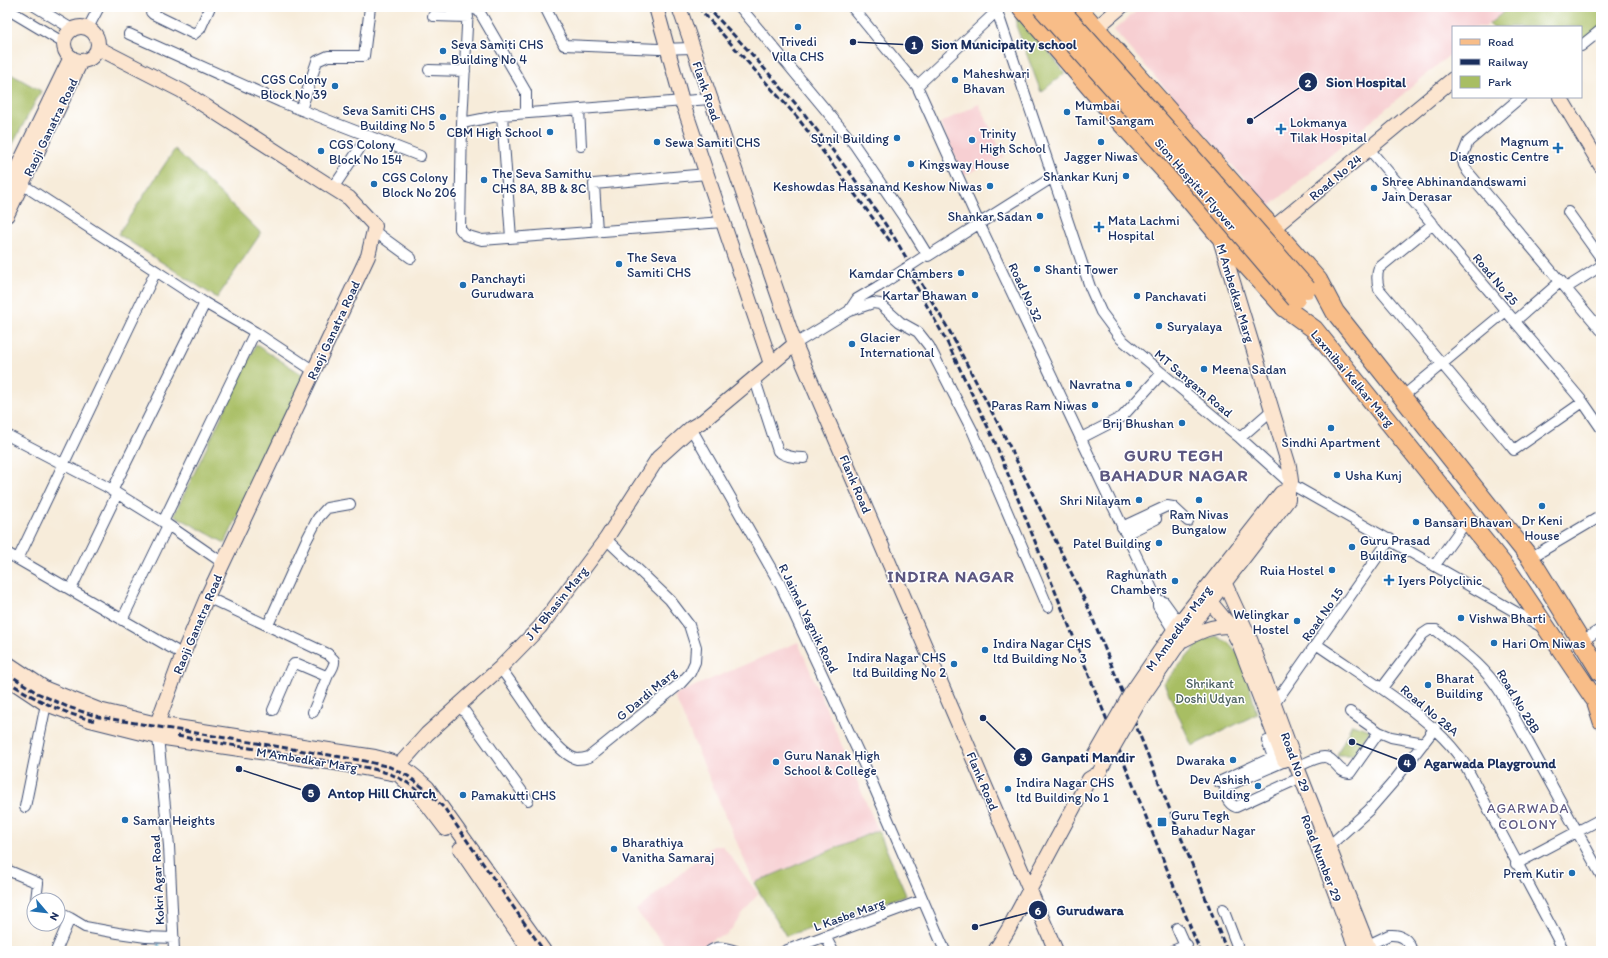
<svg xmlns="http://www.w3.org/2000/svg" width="1608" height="958" viewBox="0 0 1608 958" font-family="Itim,sans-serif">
<rect width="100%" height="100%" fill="#fff"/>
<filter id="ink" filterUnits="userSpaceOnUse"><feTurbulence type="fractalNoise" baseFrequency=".025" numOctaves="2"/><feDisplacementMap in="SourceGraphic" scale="8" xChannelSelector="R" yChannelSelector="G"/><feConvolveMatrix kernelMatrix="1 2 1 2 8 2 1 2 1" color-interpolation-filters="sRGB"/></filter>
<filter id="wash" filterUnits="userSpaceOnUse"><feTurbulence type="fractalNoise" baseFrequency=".012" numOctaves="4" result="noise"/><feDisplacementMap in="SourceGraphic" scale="16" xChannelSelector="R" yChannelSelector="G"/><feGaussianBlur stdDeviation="0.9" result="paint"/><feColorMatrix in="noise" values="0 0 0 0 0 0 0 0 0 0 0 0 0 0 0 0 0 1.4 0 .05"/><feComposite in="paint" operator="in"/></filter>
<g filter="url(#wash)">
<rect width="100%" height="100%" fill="#f7ecda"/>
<path fill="#f7cfd2" d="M 1141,7 L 1510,7 L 1485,27 L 1453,27 L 1453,52 L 1269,207 L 1114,30 Z
M 979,104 L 1004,157 L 964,175 L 940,123 Z
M 798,642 L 878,830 L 754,883 L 674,695 Z
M 713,846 L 723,846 L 758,894 L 727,935 L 715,938 L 695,951 L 670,951 L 636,911 Z"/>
<path fill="#a8be63" stroke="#627660" d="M 1510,7 L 1601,7 L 1601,27 L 1581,44 L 1581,27 L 1492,27 L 1489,24 Z
M 1017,14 L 1021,16 L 1065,73 L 1041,92 L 1016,26 Z
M 7,72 L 41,91 L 7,155 Z
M 175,149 L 261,233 L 217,298 L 118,234 Z
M 256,345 L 305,376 L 225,543 L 174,515 Z
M 1216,636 L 1229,643 L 1242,658 L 1257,714 L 1192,746 L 1164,683 L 1200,642 Z
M 1352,724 L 1370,730 L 1354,755 L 1337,755 Z
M 878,830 L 906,895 L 786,936 L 754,883 Z"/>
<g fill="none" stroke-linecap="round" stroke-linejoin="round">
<path stroke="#59b8d8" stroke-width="3" d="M 158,951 L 159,942"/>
</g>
</g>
<g filter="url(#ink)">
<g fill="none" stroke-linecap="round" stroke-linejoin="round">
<g stroke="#3c4b71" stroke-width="12">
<path id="street" d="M 36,7 L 72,29
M 151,7 L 151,12 L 153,14 L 194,34 L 200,29 L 210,7
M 468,7 L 462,123 L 460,229 L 465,235 L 482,240 L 723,222
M 470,7 L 479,11 L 526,92 L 526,113
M 545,7 L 564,45 L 659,49 L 692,48
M 740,7 L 854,144 L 909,225 L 928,256 L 1053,177
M 852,7 L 917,86 L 979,223 L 1153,591 L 1158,600
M 7,9 L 64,43
M 997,11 L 1090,287 L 1101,312 L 1121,339 L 1240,438 L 1291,484 L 1542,627
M 433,16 L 468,17
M 88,28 L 99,7
M 129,34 L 281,102 L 420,156
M 1581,46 L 1601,30
M 429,70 L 465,71
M 917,86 L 1000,8
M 1521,97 L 1468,142 L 1462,157 L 1464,165 L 1468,172 L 1601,330
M 579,109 L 581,146
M 301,110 L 317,61 L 328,56 L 364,56 L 370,7
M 502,115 L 511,238
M 462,123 L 502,115 L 710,99
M 1369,149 L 1583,402 L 1601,428
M 17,181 L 156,271
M 333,188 L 368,136
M 1568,212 L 1601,258
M 1433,224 L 1379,268 C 1376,276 1377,282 1379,289 L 1510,445 L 1514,450 L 1583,402
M 374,231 L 411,258
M 597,231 L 594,184 L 707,174
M 1566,288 L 1601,266
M 849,311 L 873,303 L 880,304 L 900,322 L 918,332 L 929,346 L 973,432 L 1048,607
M 1515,321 L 1561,281
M 255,332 L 314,371
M 795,344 L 849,311 L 857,299 L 879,286
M 754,377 L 778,451 C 786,457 794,458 804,458
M 1402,397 L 1506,311
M 691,428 L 781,586 L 868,773 L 945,951
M 7,435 L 105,486 L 168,525 L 223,563
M 1081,438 L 1122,417 L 1162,373
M 1240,438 L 1272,410
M 112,491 L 205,303
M 1122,527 L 1167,506 L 1173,507 L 1188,521
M 1126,534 L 1156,519
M 7,553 L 175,650
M 1530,558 L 1601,516
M 18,559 L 156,271 L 205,303 L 255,332 L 163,522
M 1435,565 L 1468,519
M 71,589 L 117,494
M 207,597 L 328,654 L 334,660 C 335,665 331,671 328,675 L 326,676 L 298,664 L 294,664 L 291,668 L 273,710
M 122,620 L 168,525
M 268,625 L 306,541 L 318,518 L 327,508 L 350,504
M 1177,636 L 1158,606 L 1158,600 L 1164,602 L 1182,627
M 1582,641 L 1601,629
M 1316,644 C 1345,664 1375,683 1402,703 C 1426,721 1447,738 1464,763 L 1564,951
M 500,668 C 517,687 554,755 577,759 C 581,759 586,758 589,757 L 681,683 L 690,673 L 695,662 L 696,647 L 689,625 L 670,600 L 606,539
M 1382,688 L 1423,634 L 1429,630 L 1436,630 C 1461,650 1484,665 1501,693 L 1601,875
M 459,706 L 465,712 L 528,800
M 1270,706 L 1274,704 L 1390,539
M 313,712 L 328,675
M 1350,712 L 1379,732 L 1391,737 L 1424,743
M 158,737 L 169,846 L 174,951
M 1267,741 L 1273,757
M 1285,761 L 1225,787 C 1224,795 1228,804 1236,807 L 1293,781
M 1297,767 C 1304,764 1316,757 1324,757 C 1335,757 1338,774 1350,773 L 1379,732
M 1219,782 L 1282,753
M 25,807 L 46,704
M 1323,849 L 1328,847 L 1369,810 L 1395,780 L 1435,728
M 1516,864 L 1601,819
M 7,870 L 38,883 L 36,900
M 1223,909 L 1239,951
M 58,912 L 70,918
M 1177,928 L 1185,946
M 825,936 L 833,951
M 1362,948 L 1389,935 C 1402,934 1408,939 1412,951
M 56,951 L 70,918 L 85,927 L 118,933 L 146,937 L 174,938
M 710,951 C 719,945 725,948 736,951
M 785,951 L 923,900
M 1172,951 L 1187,945"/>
</g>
<g stroke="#3c4b71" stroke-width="16">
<path id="secondary" d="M 656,7 L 682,101 L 771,364
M 679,7 L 795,344 L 1056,951
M64 44a17 17 0 1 1 34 0a17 17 0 1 1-34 0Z
M 1088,35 L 1121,7
M 98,48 L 182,91 L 333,188 L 349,198 L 375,226 L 368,256 L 207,597 L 183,654 L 157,724 L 158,737
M 1560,97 L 1601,166
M 7,189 L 71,57
M 7,215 L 81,61
M 1272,229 L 1453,79
M 1217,575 L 1225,584 L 1250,639 L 1297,767 L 1370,951
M 1203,593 L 1230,626 L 1239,643 L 1284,760
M 1183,640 C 1199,632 1212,625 1230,626
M 7,663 L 46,689 L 99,710 L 157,724 L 375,757 C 402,763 407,770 427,787 L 544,951
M 7,678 L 46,704 L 90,720 L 158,737 L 342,764 L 398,774 L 420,795 L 446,829
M 1130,695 L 1179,623 L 1281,493 L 1288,490
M 1140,700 L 1186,633 L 1288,500 L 1288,490 L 1291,481 L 1289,466 L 1219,236
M 394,771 L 427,734 L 500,668 L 540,627 L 606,539 L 658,458 L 691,428 L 703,421 L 795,344
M 1315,839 L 1357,951
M 460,849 L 530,951
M 995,951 L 1008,930 L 1089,779 L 1099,773 L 1104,763"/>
</g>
<g stroke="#3c4b71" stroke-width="17">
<path id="primary" d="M 1593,697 L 1601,722"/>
</g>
<g stroke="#3c4b71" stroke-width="20">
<path id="highway" d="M 1021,7 L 1112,113 L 1167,173 L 1218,234 L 1285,308 L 1314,329 L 1509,572 L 1593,697 L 1601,704
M 1077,7 L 1318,280 L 1335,312 L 1530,558 L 1601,673"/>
</g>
<use href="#street" stroke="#fff" stroke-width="10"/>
<use href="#secondary" stroke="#fce5cf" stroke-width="14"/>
<use href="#primary" stroke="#f8bd88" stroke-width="15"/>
<use href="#highway" stroke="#f8bd88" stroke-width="18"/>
<path stroke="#1b2f5e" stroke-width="3" stroke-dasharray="6 3" stroke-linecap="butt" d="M 698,7 L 797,117 L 890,241
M 707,7 L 747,49 L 802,111 L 851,174 L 894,237 L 950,332 L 1004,435 L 1088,607 L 1227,951
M 903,263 L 946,340 L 995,442 L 1200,951
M 7,673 L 37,693 L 68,707 L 99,717 L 365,761 L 390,767 L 408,776 L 425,789 L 445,809 L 544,951
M 7,681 C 34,699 64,714 96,721
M 177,736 L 369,768 C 387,772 403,778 417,790"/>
<g stroke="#3c4b71" stroke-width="12" stroke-linecap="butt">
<path id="street-bridge" d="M 879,286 L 922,258"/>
</g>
<g stroke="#3c4b71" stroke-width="16" stroke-linecap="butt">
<path id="secondary-bridge" d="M 1094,758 L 1130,695
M 1104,763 L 1140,700"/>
</g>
<g stroke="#3c4b71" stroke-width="20" stroke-linecap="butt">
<path id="highway-bridge" d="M 1041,7 L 1179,162 L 1296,299
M 1058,7 L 1188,153 L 1307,289"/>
</g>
<use href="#street-bridge" stroke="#fff" stroke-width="10"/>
<use href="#secondary-bridge" stroke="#fce5cf" stroke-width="14"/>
<use href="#highway-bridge" stroke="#f8bd88" stroke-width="18"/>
</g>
</g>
<g fill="#1f6fb2" stroke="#fff" stroke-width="1.5">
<circle cx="798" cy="27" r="4"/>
<circle cx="443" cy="51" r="4"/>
<circle cx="955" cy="80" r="4"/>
<circle cx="335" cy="86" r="4"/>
<circle cx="1067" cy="112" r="4"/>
<circle cx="443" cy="117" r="4"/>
<path d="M1279 123h4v4h4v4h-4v4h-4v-4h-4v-4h4z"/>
<circle cx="550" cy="132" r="4"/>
<circle cx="897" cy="138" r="4"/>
<circle cx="972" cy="140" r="4"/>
<circle cx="657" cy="142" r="4"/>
<circle cx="1101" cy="142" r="4"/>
<path d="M1556 142h4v4h4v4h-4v4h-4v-4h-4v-4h4z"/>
<circle cx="321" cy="151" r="4"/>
<circle cx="911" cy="164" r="4"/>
<circle cx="1126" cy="176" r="4"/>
<circle cx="484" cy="180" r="4"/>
<circle cx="374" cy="184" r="4"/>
<circle cx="990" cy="186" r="4"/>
<circle cx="1374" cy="188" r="4"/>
<circle cx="1040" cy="216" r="4"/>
<path d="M1097 221h4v4h4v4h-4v4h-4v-4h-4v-4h4z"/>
<circle cx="619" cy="264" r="4"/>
<circle cx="1037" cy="269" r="4"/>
<circle cx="961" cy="273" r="4"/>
<circle cx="463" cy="285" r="4"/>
<circle cx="975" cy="295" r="4"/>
<circle cx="1137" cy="296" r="4"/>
<circle cx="1159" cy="326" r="4"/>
<circle cx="852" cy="344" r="4"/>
<circle cx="1204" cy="369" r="4"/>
<circle cx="1129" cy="384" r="4"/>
<circle cx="1095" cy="405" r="4"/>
<circle cx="1182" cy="423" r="4"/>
<circle cx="1331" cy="428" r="4"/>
<circle cx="1337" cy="475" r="4"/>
<circle cx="1139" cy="500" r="4"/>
<circle cx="1199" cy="500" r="4"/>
<circle cx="1542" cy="506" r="4"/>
<circle cx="1416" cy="522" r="4"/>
<circle cx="1159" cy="543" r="4"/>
<circle cx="1352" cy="547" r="4"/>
<circle cx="1332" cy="570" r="4"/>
<path d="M1387 574h4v4h4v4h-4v4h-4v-4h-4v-4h4z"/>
<circle cx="1175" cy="581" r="4"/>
<circle cx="1461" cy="618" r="4"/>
<circle cx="1297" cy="621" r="4"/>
<circle cx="1494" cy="643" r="4"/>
<circle cx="985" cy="650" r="4"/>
<circle cx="954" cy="664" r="4"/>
<circle cx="1428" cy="685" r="4"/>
<circle cx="1233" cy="760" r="4"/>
<circle cx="776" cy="762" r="4"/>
<circle cx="1258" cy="786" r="4"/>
<circle cx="1008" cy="789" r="4"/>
<circle cx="463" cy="795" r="4"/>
<circle cx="125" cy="820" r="4"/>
<rect x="1157" y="817" width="10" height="10" rx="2"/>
<circle cx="614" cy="849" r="4"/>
<circle cx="1572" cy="873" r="4"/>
</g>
<g text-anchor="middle" stroke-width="3" stroke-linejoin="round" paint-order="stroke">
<g font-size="13" fill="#1b2f5e" stroke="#fff" text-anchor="start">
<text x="798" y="46" text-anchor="middle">Trivedi<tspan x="798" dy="15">Villa CHS</tspan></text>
<text x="451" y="49">Seva Samiti CHS<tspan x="451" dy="15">Building No 4</tspan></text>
<text x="963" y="78">Maheshwari<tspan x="963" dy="15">Bhavan</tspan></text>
<text x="327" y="84" text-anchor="end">CGS Colony<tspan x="327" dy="15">Block No 39</tspan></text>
<text x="1075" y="110">Mumbai<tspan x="1075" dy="15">Tamil Sangam</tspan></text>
<text x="435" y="115" text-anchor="end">Seva Samiti CHS<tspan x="435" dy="15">Building No 5</tspan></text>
<text x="1290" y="127">Lokmanya<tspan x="1290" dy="15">Tilak Hospital</tspan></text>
<text x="542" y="137" text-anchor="end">CBM High School</text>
<text x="980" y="138">Trinity<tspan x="980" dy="15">High School</tspan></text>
<text x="889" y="143" text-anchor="end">Sunil Building</text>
<text x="1549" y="146" text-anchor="end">Magnum<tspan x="1549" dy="15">Diagnostic Centre</tspan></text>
<text x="665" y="147">Sewa Samiti CHS</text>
<text x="329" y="149">CGS Colony<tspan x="329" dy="15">Block No 154</tspan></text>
<text x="1101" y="161" text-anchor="middle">Jagger Niwas</text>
<text x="919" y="169">Kingsway House</text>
<text x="492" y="178">The Seva Samithu<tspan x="492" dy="15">CHS 8A, 8B &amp; 8C</tspan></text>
<text x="1118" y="181" text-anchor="end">Shankar Kunj</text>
<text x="382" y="182">CGS Colony<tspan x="382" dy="15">Block No 206</tspan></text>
<text x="1382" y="186">Shree Abhinandandswami<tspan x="1382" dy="15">Jain Derasar</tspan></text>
<text x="982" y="191" text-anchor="end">Keshowdas Hassanand Keshow Niwas</text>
<text x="1032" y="221" text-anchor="end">Shankar Sadan</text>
<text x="1108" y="225">Mata Lachmi<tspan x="1108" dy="15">Hospital</tspan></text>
<text x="627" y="262">The Seva<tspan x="627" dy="15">Samiti CHS</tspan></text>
<text x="1045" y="274">Shanti Tower</text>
<text x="953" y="278" text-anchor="end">Kamdar Chambers</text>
<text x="471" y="283">Panchayti<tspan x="471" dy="15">Gurudwara</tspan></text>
<text x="967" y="300" text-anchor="end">Kartar Bhawan</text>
<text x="1145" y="301">Panchavati</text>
<text x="1167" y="331">Suryalaya</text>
<text x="860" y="342">Glacier<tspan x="860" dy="15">International</tspan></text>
<text x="1212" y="374">Meena Sadan</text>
<text x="1121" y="389" text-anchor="end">Navratna</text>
<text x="1087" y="410" text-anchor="end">Paras Ram Niwas</text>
<text x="1174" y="428" text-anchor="end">Brij Bhushan</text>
<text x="1331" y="447" text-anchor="middle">Sindhi Apartment</text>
<text x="1345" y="480">Usha Kunj</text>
<text x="1131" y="505" text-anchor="end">Shri Nilayam</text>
<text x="1199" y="519" text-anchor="middle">Ram Nivas<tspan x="1199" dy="15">Bungalow</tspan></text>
<text x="1542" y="525" text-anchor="middle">Dr Keni<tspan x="1542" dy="15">House</tspan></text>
<text x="1424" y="527">Bansari Bhavan</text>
<text x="1360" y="545">Guru Prasad<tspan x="1360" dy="15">Building</tspan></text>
<text x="1151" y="548" text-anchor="end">Patel Building</text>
<text x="1324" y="575" text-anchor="end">Ruia Hostel</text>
<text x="1167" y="579" text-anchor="end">Raghunath<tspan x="1167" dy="15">Chambers</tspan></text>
<text x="1398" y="585">Iyers Polyclinic</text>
<text x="1289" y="619" text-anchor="end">Welingkar<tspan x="1289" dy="15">Hostel</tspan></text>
<text x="1469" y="623">Vishwa Bharti</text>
<text x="993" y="648">Indira Nagar CHS<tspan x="993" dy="15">ltd Building No 3</tspan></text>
<text x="1502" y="648">Hari Om Niwas</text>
<text x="946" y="662" text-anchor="end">Indira Nagar CHS<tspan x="946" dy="15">ltd Building No 2</tspan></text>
<text x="1436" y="683">Bharat<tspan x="1436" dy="15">Building</tspan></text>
<text x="784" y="760">Guru Nanak High<tspan x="784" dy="15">School &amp; College</tspan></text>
<text x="1225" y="765" text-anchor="end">Dwaraka</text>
<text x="1250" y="784" text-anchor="end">Dev Ashish<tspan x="1250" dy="15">Building</tspan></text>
<text x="1016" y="787">Indira Nagar CHS<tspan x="1016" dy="15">ltd Building No 1</tspan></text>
<text x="471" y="800">Pamakutti CHS</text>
<text x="1171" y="820">Guru Tegh<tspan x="1171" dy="15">Bahadur Nagar</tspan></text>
<text x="133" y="825">Samar Heights</text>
<text x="622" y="847">Bharathiya<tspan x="622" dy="15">Vanitha Samaraj</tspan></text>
<text x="1564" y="878" text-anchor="end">Prem Kutir</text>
</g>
<g font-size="13" fill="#1b2f5e" stroke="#fff">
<text transform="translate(707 91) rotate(71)" y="5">Flank Road</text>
<text transform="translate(50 127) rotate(-64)" y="5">Raoji Ganatra Road</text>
<text transform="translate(1335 177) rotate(-40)" y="5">Road No 24</text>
<text transform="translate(1196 184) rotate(49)" y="5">Sion Hospital Flyover</text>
<text transform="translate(1496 279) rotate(50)" y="5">Road No 25</text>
<text transform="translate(1026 292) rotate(65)" y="5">Road No 32</text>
<text transform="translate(1236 293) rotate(73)" y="5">M Ambedkar Marg</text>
<text transform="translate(333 330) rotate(-65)" y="5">Raoji Ganatra Road</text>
<text transform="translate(1353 378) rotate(50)" y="5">Laxmibai Kelkar Marg</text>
<text transform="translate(1194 383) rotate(40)" y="5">MT Sangam Road</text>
<text transform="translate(856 484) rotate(67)" y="5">Flank Road</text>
<text transform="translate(556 603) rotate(-51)" y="5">J K Bhasin Marg</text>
<text transform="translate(1322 614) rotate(-55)" y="5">Road No 15</text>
<text transform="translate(809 618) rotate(64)" y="5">R Jaimal Yagnik Road</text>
<text transform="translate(197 624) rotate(-67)" y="5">Raoji Ganatra Road</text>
<text transform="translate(1178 628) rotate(-54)" y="5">M Ambedkar Marg</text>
<text transform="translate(646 694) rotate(-40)" y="5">G Dardi Marg</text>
<text transform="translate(1519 701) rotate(59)" y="5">Road No 28B</text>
<text transform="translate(1430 710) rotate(40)" y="5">Road No 28A</text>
<text transform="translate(307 759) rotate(9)" y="5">M Ambedkar Marg</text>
<text transform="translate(1296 762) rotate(70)" y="5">Road No 29</text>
<text transform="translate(983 781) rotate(67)" y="5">Flank Road</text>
<text transform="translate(1322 858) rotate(69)" y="5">Road Number 29</text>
<text transform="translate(157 880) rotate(-93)" y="5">Kokri Agar Road</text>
<text transform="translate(849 914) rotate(-20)" y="5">L Kasbe Marg</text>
</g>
<g font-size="13" fill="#4c6160" stroke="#fff">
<text x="1210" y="688">Shrikant<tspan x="1210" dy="15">Doshi Udyan</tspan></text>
</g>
<g font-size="14" letter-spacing="1" fill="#5d5881" stroke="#fff">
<text x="1528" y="813">AGARWADA<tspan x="1528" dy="16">COLONY</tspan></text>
</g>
<g font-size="17" font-weight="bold" letter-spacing="1" fill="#5d5881" stroke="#fff">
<text x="1174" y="461">GURU TEGH<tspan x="1174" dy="20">BAHADUR NAGAR</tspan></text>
<text x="951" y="582">INDIRA NAGAR</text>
</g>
</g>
<path fill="none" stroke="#1b2f5e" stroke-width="1.5" d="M853 42L914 45M1250 121L1308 82M983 718L1023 757M1352 742L1407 763M239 769L311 793M975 927L1038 910"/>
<g fill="#1b2f5e" stroke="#fff" stroke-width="1.5">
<circle cx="853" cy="42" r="4"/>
<circle cx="1250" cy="121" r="4"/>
<circle cx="983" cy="718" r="4"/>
<circle cx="1352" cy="742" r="4"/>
<circle cx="239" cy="769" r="4"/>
<circle cx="975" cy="927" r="4"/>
<circle cx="914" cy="45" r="10"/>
<circle cx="1308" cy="82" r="10"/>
<circle cx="1023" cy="757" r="10"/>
<circle cx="1407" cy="763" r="10"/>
<circle cx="311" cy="793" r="10"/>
<circle cx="1038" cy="910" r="10"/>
</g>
<g font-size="12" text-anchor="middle" font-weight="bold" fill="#fff">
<text x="914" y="49">1</text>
<text x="1308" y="87">2</text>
<text x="1023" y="761">3</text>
<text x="1407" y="767">4</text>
<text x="311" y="797">5</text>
<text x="1038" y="915">6</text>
</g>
<g font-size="14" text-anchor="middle" font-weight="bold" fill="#1b2f5e" stroke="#fff" stroke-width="3" stroke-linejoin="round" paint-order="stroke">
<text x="1004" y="49">Sion Municipality school</text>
<text x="1366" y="87">Sion Hospital</text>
<text x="1088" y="762">Ganpati Mandir</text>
<text x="1490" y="768">Agarwada Playground</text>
<text x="382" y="798">Antop Hill Church</text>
<text x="1090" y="915">Gurudwara</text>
</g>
<rect width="1608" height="958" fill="none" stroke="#fff" stroke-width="24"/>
<rect x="1452" y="26" width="130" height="72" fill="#ffffff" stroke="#a4acbf"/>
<rect x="1460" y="39" width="20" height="6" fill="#f8bd88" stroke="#a4acbf"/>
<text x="1488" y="46" font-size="12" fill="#1b2f5e">Road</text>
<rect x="1460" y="59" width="20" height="6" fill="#1b2f5e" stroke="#a4acbf"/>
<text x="1488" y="66" font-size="12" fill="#1b2f5e">Railway</text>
<rect x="1460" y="76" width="20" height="12" fill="#a8be63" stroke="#a4acbf"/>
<text x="1488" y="86" font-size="12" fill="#1b2f5e">Park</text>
<g transform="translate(46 912) rotate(118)"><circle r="19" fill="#ffffff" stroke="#a4acbf"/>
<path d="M0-3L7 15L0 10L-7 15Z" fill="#1f6fb2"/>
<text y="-6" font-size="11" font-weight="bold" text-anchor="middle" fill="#1b2f5e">N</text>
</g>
</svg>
